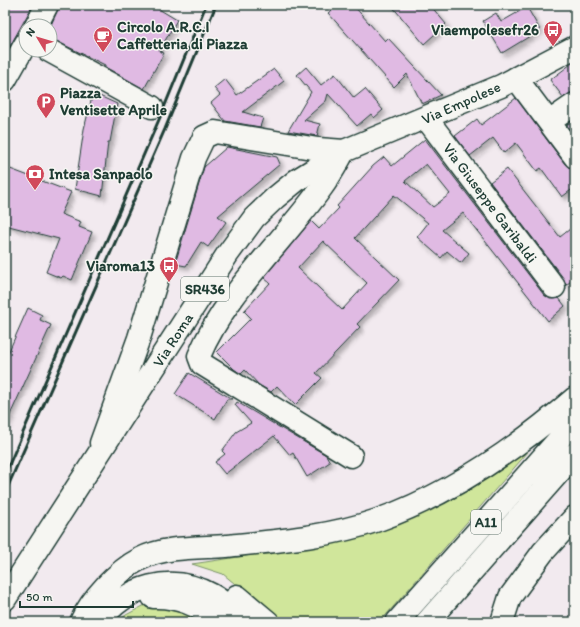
<svg xmlns="http://www.w3.org/2000/svg" width="580" height="627" viewBox="0 0 580 627" font-family="Itim,sans-serif">
<defs>
<filter id="shadow"><feDropShadow dx="3.5" dy="3.5" stdDeviation="2" flood-color="#0004"/></filter>
</defs>
<rect width="100%" height="100%" fill="#f2eaef"/>
<filter id="ink" filterUnits="userSpaceOnUse"><feTurbulence type="fractalNoise" baseFrequency=".025" numOctaves="2"/><feDisplacementMap in="SourceGraphic" scale="8" xChannelSelector="R" yChannelSelector="G"/><feConvolveMatrix kernelMatrix="1 2 1 2 8 2 1 2 1" color-interpolation-filters="sRGB"/></filter>
<g filter="url(#ink)">
<path fill="#d0e69b" stroke="#789268" d="M 528,452 L 380,622 L 281,622 L 223,574 L 192,564 L 265,553 L 457,493 Z
M 147,604 L 175,605 L 203,622 L 117,622 L 126,615 Z"/>
<path fill="#e0bae3" stroke="#1f3d34" fill-rule="evenodd" filter="url(#shadow)" d="M 5,5 L 33,5 L 5,55 Z
M 60,5 L 152,5 L 177,20 L 159,51 L 164,53 L 144,89 L 105,67 L 105,65 L 50,38 L 50,27 Z
M 338,5 L 353,5 L 385,41 L 388,38 L 441,95 L 422,104 L 407,74 L 394,87 L 328,13 Z
M 391,5 L 430,5 L 446,24 L 424,44 Z
M 527,7 L 540,30 L 502,53 L 483,21 L 496,13 L 501,22 Z
M 575,61 L 575,92 L 563,97 L 550,80 Z
M 306,67 L 321,85 L 335,74 L 354,98 L 365,89 L 383,110 L 374,118 L 371,114 L 357,126 L 328,94 L 326,101 L 304,120 L 320,124 L 317,136 L 288,131 L 311,92 L 297,75 Z
M 274,69 L 284,81 L 243,112 L 263,118 L 260,127 L 225,121 L 211,103 L 220,95 L 214,88 L 225,79 L 237,95 Z
M 93,93 L 117,104 L 110,142 L 108,142 L 102,196 L 75,189 L 84,129 Z
M 516,98 L 565,164 L 575,173 L 575,187 L 562,197 L 541,168 L 537,171 L 516,143 L 504,153 L 493,138 L 470,156 L 455,136 L 477,119 L 481,125 Z
M 572,121 L 575,127 L 571,131 L 567,125 Z
M 425,139 L 544,295 L 550,299 L 559,298 L 565,306 L 548,321 L 463,213 L 442,230 L 469,253 L 461,263 L 447,251 L 441,258 L 417,237 L 428,223 L 394,195 L 355,238 L 399,280 L 357,324 L 360,327 L 316,373 L 322,378 L 295,405 L 277,386 L 271,392 L 259,385 L 245,370 L 241,374 L 234,369 L 217,352 L 251,318 L 244,311 L 270,283 L 264,278 L 265,276 L 311,221 L 319,229 L 339,208 L 337,206 L 373,166 L 384,157 L 392,166 ZM 426,164 L 450,194 L 433,207 L 405,181 ZM 323,241 L 367,283 L 342,310 L 298,268 Z
M 227,147 L 277,157 L 280,164 L 218,216 L 226,222 L 208,247 L 201,242 L 186,266 L 175,264 L 204,167 Z
M 5,167 L 71,192 L 61,214 L 81,222 L 79,227 L 92,232 L 72,280 L 63,276 L 61,278 L 46,272 L 59,239 L 5,225 Z
M 507,169 L 560,237 L 575,225 L 575,278 L 566,285 L 564,279 L 490,182 Z
M 28,308 L 42,315 L 40,320 L 51,325 L 5,426 L 5,360 Z
M 189,373 L 232,399 L 227,399 L 215,419 L 175,394 Z
M 237,402 L 326,455 L 330,462 L 307,477 L 293,453 L 290,455 L 274,436 L 225,474 L 215,462 L 225,454 L 222,451 L 236,432 L 251,423 L 235,405 Z"/>
<g fill="none" stroke-linecap="round" stroke-linejoin="round">
<g stroke="#1f3d34" stroke-width="25">
<path id="minor" d="M 48,50 L 152,107
M 516,78 L 575,157
M 426,118 L 554,287
M 549,122 L 575,104
M 101,443 L 139,338 L 194,158 L 204,137 L 215,132 L 318,149 L 344,151 C 337,163 330,176 322,187 C 282,243 226,292 199,356 L 202,364 L 351,456
M 502,622 L 510,597 L 543,552 L 575,517"/>
</g>
<g stroke="#1f3d34" stroke-width="25">
<path id="major" d="M 36,26 L 47,5
M 5,80 L 26,43
M 5,599 L 227,255 L 254,218 L 275,198 L 297,180 L 344,151 L 501,86 L 575,47"/>
</g>
<g stroke="#1f3d34" stroke-width="25">
<path id="highway" d="M 237,596 L 268,622
M 153,597 C 175,596 200,604 216,622
M 81,622 C 91,599 117,571 140,559 C 166,546 198,548 226,546 C 277,541 329,537 378,520 C 451,494 516,449 575,398
M 99,622 C 126,586 171,572 212,595 C 225,602 235,613 246,622
M 397,622 L 575,421
M 427,622 L 575,454"/>
</g>
<use href="#minor" stroke="#f6f6f2" stroke-width="22"/>
<use href="#major" stroke="#f6f6f2" stroke-width="22"/>
<use href="#highway" stroke="#f6f6f2" stroke-width="22"/>
<path stroke="#1f3d34" stroke-width="3" d="M 5,474 L 161,115 L 206,5
M 5,493 L 165,129 L 216,5"/>
</g>
</g>
<defs>
<g id="bus-pin" transform="scale(1)"><path d="M0 17L-7.5 6A9.5 9.5 0 1 1 7.5 6Z" fill="#d1495b" stroke="#f6f6f2"/><path d="M-5-6H5V4H4V6H2V4H-2V6H-4V4H-5ZM-3.5-4V0h7V-4ZM-3.5 1.2v1.5H-2V1.2ZM2 1.2v1.5H3.5V1.2Z" fill="#fff"/></g>
<g id="cafe-pin" transform="scale(1)"><path d="M0 17L-7.5 6A9.5 9.5 0 1 1 7.5 6Z" fill="#d1495b" stroke="#f6f6f2"/><path d="M-5.5-4.5H6V0H3Q3 3.5 0 3.5H-2.5Q-5.5 3.5-5.5 0ZM3-3.2v2h1.7v-2ZM-6 4.5H4V6H-6Z" fill="#fff"/></g>
<g id="parking-pin" transform="scale(1)"><path d="M0 17L-7.5 6A9.5 9.5 0 1 1 7.5 6Z" fill="#d1495b" stroke="#f6f6f2"/><path d="M-3.5-5.5H1a3.5 3.5 0 0 1 0 7H-1V5.5H-3.5ZM-1-3.4V-.6H.8a1.4 1.4 0 0 0 0-2.8Z" fill="#fff"/></g>
<g id="bank-pin" transform="scale(1)"><path d="M0 17L-7.5 6A9.5 9.5 0 1 1 7.5 6Z" fill="#d1495b" stroke="#f6f6f2"/><path d="M-6-4H6V4H-6ZM0-2.3a2.3 2.3 0 1 0 0 4.6a2.3 2.3 0 1 0 0-4.6Z" fill="#fff"/></g>
</defs>
<g fill-rule="evenodd">
<use href="#bus-pin" x="553" y="30"/>
<use href="#cafe-pin" x="103" y="36"/>
<use href="#parking-pin" x="46" y="102"/>
<use href="#bank-pin" x="35" y="174"/>
<use href="#bus-pin" x="169" y="266"/>
</g>
<g text-anchor="middle" stroke-width="3" stroke-linejoin="round" paint-order="stroke">
<g fill="#f6f6f2" stroke="#60746d" stroke-width="1">
<rect x="181" y="277" width="48" height="24" rx="3"/>
<rect x="471" y="510" width="30" height="24" rx="3"/>
</g>
<g font-size="14" font-weight="bold" fill="#1f3d34">
<text x="205" y="294">SR436</text>
<text x="486" y="527">A11</text>
</g>
<g font-size="15" font-weight="bold" fill="#1f3d34" stroke="#f6f6f2" text-anchor="start">
<text x="117" y="32">Circolo A.R.C.I<tspan x="117" dy="17">Caffetteria di Piazza</tspan></text>
<text x="539" y="35" text-anchor="end">Viaempolesefr26</text>
<text x="60" y="98">Piazza<tspan x="60" dy="17">Ventisette Aprile</tspan></text>
<text x="49" y="179">Intesa Sanpaolo</text>
<text x="155" y="271" text-anchor="end">Viaroma13</text>
</g>
<g font-size="15" fill="#1f3d34" stroke="#f6f6f2">
<text transform="translate(461 103) rotate(-24)" y="5">Via Empolese</text>
<text transform="translate(490 203) rotate(53)" y="5">Via Giuseppe Garibaldi</text>
<text transform="translate(173 340) rotate(-57)" y="5">Via Roma</text>
</g>
</g>
<rect width="580" height="627" fill="none" stroke="#f6f6f2" stroke-width="20"/>
<rect x="10" y="10" width="560" height="607" fill="none" stroke="#1f3d34" stroke-width="1.5" filter="url(#ink)"/>
<g transform="translate(38 38) rotate(308)"><circle r="19" fill="#f6f6f2" stroke="#a0aca6"/>
<path d="M0-3L7 15L0 10L-7 15Z" fill="#d1495b"/>
<text y="-6" font-size="11" font-weight="bold" text-anchor="middle" fill="#1f3d34">N</text>
</g>
<path d="M20 601v6h113v-6" fill="none" stroke="#1f3d34" stroke-width="2"/>
<text x="26" y="601" font-size="12" fill="#1f3d34" stroke="#f6f6f2" stroke-width="3" paint-order="stroke">50 m</text>
</svg>
